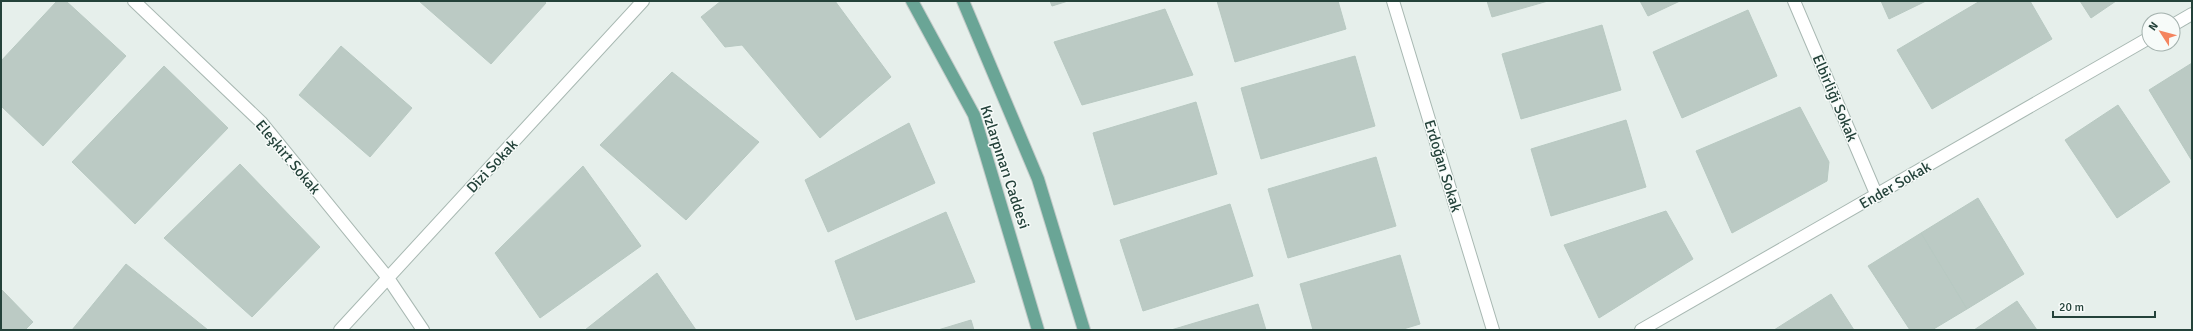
<svg xmlns="http://www.w3.org/2000/svg" width="2193" height="331" viewBox="0 0 2193 331" font-family="Signika,sans-serif">
<rect width="100%" height="100%" fill="#e6efeb"/>
<path fill="#bbcac4" stroke="#b8c9c2" d="M 57,1 L 66,1 L 126,56 L 43,146 L 1,106 L 1,61 Z
M 419,1 L 544,1 L 546,3 L 491,64 Z
M 721,1 L 835,1 L 891,77 L 820,138 L 742,45 L 725,47 L 701,17 Z
M 1050,1 L 1068,1 L 1052,6 Z
M 1217,1 L 1338,1 L 1346,29 L 1235,62 Z
M 1487,1 L 1548,1 L 1492,17 Z
M 1640,1 L 1680,1 L 1648,16 Z
M 1881,1 L 1926,1 L 1889,19 Z
M 1980,1 L 2030,1 L 2052,39 L 1932,109 L 1897,50 Z
M 2080,1 L 2116,1 L 2091,18 Z
M 1165,9 L 1193,75 L 1082,105 L 1054,42 Z
M 1748,10 L 1777,76 L 1682,118 L 1653,52 Z
M 1602,25 L 1621,90 L 1521,119 L 1502,54 Z
M 341,46 L 412,108 L 370,157 L 299,95 Z
M 1355,56 L 1375,126 L 1261,159 L 1241,88 Z
M 2192,63 L 2192,161 L 2149,90 Z
M 164,66 L 228,128 L 135,224 L 72,162 Z
M 672,72 L 759,142 L 686,220 L 600,145 Z
M 1196,102 L 1217,174 L 1114,205 L 1093,133 Z
M 2118,105 L 2170,182 L 2117,218 L 2065,140 Z
M 1800,107 L 1829,162 L 1827,181 L 1732,233 L 1696,151 Z
M 1626,120 L 1646,187 L 1551,216 L 1531,149 Z
M 909,123 L 935,183 L 828,232 L 805,180 Z
M 1376,157 L 1396,226 L 1288,258 L 1268,189 Z
M 240,164 L 320,247 L 252,317 L 164,238 Z
M 583,166 L 641,246 L 540,318 L 495,253 Z
M 1978,198 L 2024,274 L 1967,309 L 1921,233 Z
M 1230,204 L 1253,276 L 1143,311 L 1120,240 Z
M 1666,211 L 1693,259 L 1599,318 L 1564,245 Z
M 946,212 L 975,282 L 856,320 L 835,261 Z
M 1921,233 L 1967,309 L 1932,330 L 1910,330 L 1868,266 Z
M 1400,255 L 1420,324 L 1400,330 L 1313,330 L 1300,284 Z
M 126,264 L 208,330 L 72,330 Z
M 657,273 L 696,330 L 585,330 Z
M 1,289 L 33,322 L 25,330 L 1,330 Z
M 1831,294 L 1854,330 L 1774,330 Z
M 2017,301 L 2037,330 L 1974,330 Z
M 1258,304 L 1266,330 L 1171,330 Z
M 971,320 L 974,330 L 938,330 Z"/>
<g fill="none" stroke-linecap="round" stroke-linejoin="round">
<g stroke="#a8b8b2" stroke-width="14">
<path id="minor" d="M 134,1 L 261,122 L 388,278 L 423,330
M 1393,1 L 1493,330
M 1794,1 L 1877,196
M 2173,25 L 2192,14
M 340,330 L 643,1
M 1641,330 L 2149,38"/>
</g>
<g stroke="#c2cac8" stroke-width="14">
<path id="primary" d="M 912,1 L 974,115 L 1038,330
M 963,1 L 1038,179 L 1084,330"/>
</g>
<use href="#minor" stroke="#fff" stroke-width="12"/>
<use href="#primary" stroke="#6aa596" stroke-width="12"/>
</g>
<g text-anchor="middle" stroke-width="3" stroke-linejoin="round" paint-order="stroke">
<g font-size="15" fill="#24423a" stroke="#f7fbf9">
<text transform="translate(1835 98) rotate(67)" y="5">Elbirliği Sokak</text>
<text transform="translate(288 157) rotate(50)" y="5">Eleşkirt Sokak</text>
<text transform="translate(492 166) rotate(-47)" y="5">Dizi Sokak</text>
<text transform="translate(1443 166) rotate(73)" y="5">Erdoğan Sokak</text>
<text transform="translate(1005 167) rotate(72)" y="5">Kızlarpınarı Caddesi</text>
<text transform="translate(1895 185) rotate(-30)" y="5">Ender Sokak</text>
</g>
</g>
<rect width="2193" height="331" fill="none" stroke="#24423a" stroke-width="4"/>
<g transform="translate(2161 32) rotate(306)"><circle r="19" fill="#f7fbf9" stroke="#a3b1ad"/>
<path d="M0-3L7 15L0 10L-7 15Z" fill="#f4845f"/>
<text y="-6" font-size="11" font-weight="bold" text-anchor="middle" fill="#24423a">N</text>
</g>
<path d="M2053 311v6h102v-6" fill="none" stroke="#24423a" stroke-width="2"/>
<text x="2059" y="311" font-size="12" fill="#24423a" stroke="#f7fbf9" stroke-width="3" paint-order="stroke">20 m</text>
</svg>
